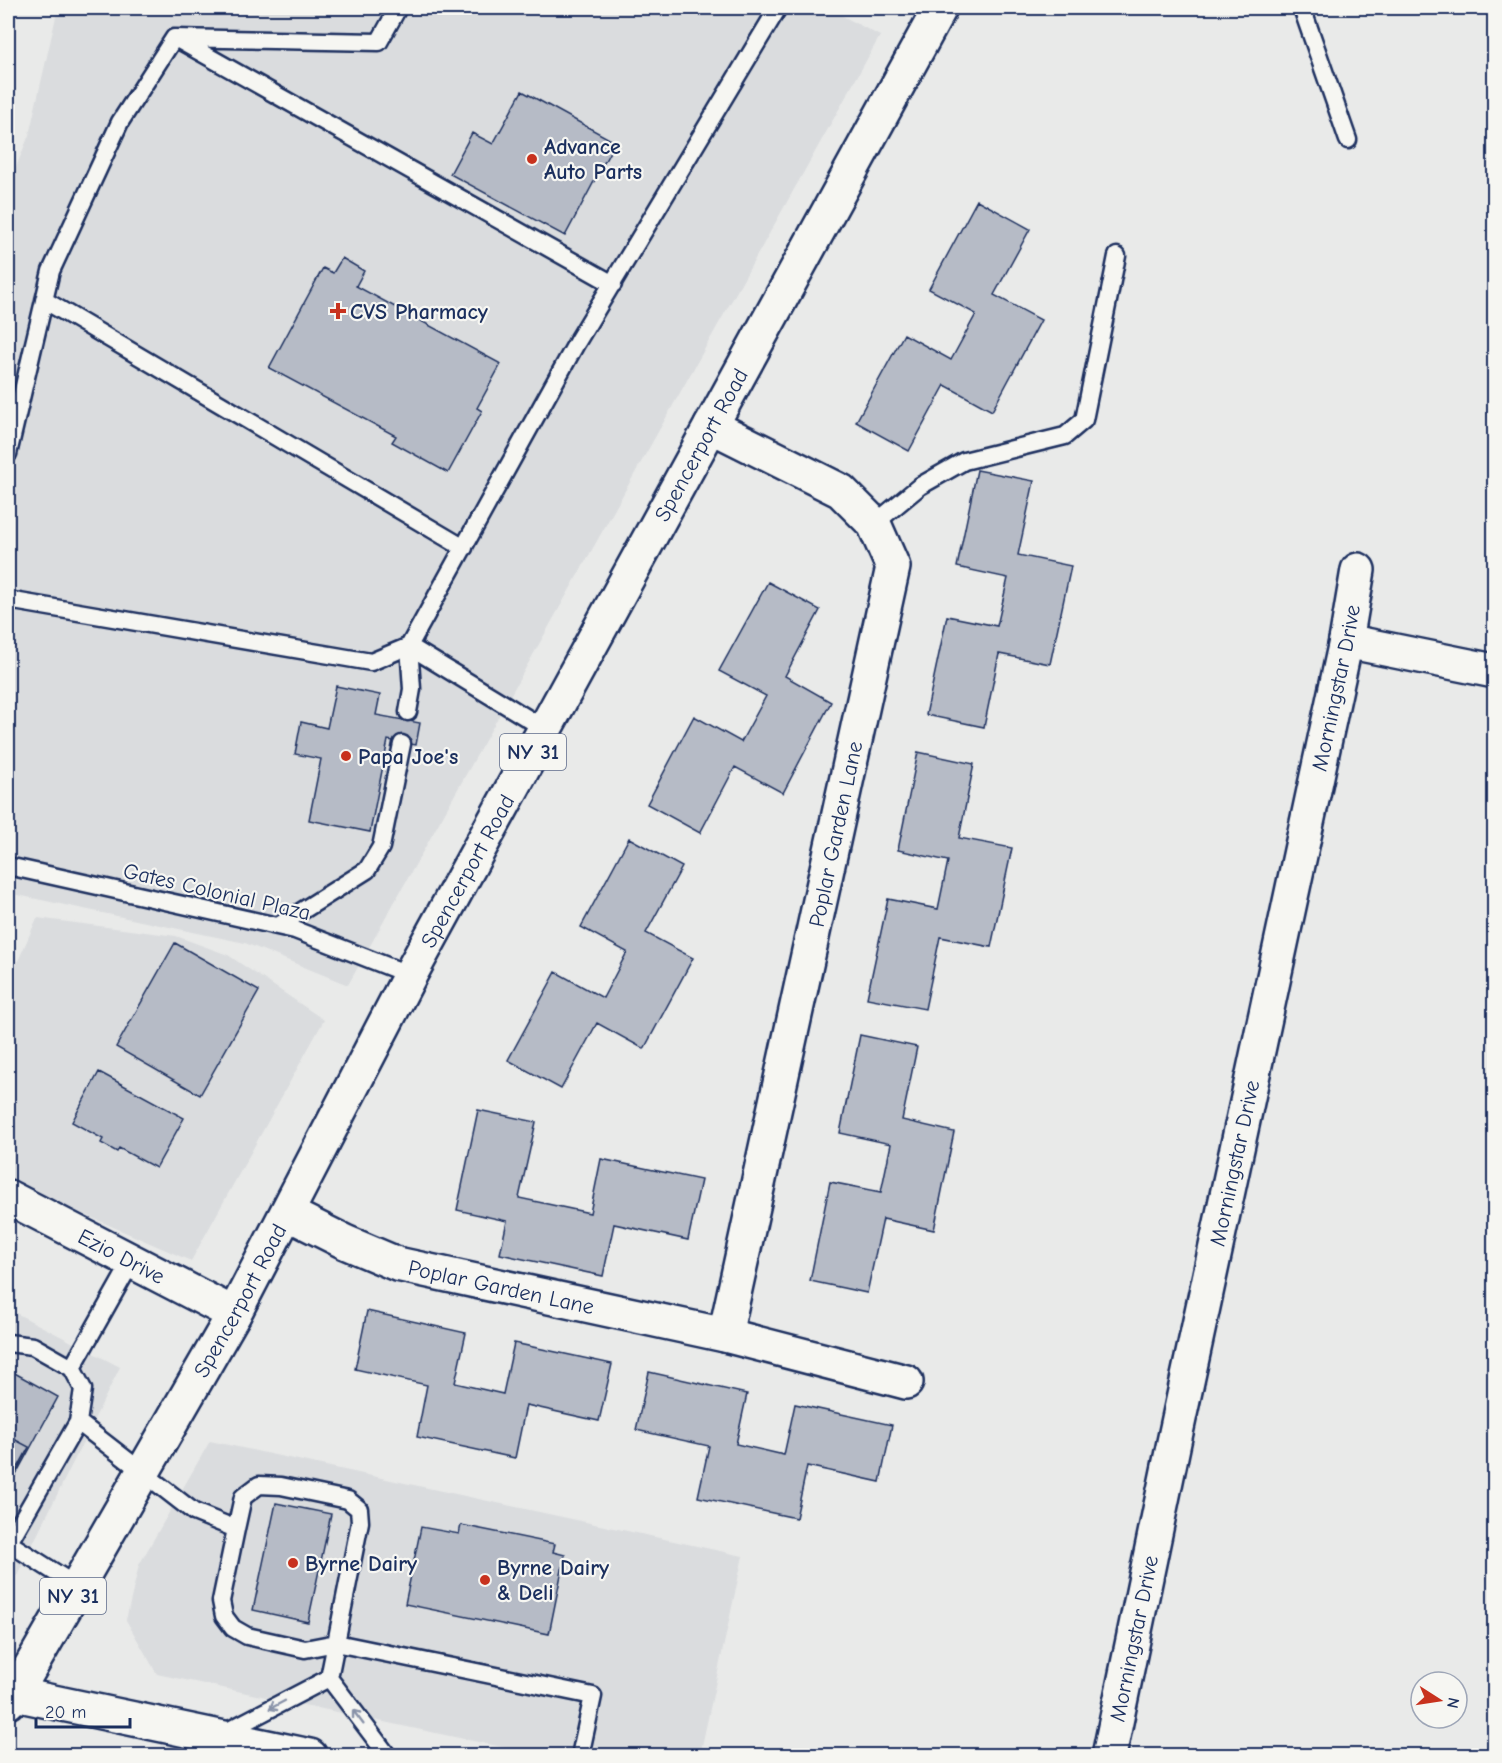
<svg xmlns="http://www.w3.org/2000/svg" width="1502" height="1763" viewBox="0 0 1502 1763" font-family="'Comic Neue',sans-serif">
<rect width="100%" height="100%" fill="#e9eae9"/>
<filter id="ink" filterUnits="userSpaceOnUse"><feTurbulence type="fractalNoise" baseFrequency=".0167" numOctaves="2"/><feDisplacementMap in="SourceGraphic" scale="12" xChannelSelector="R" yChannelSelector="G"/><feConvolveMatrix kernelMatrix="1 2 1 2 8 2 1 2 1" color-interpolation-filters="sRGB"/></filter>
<g filter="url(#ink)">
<path fill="#dadcde" d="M 58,8 L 828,8 L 880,36 L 348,985 L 245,943 L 8,893 L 8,187 L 29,135 Z
M 37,918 L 176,936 L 228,955 L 324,1020 L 191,1261 L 8,1181 L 8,984 Z
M 8,1309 L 120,1367 L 17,1576 L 8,1578 Z
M 210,1441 L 743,1556 L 700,1755 L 540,1755 L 157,1674 L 126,1620 L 139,1565 Z"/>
<path fill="#b6bbc6" stroke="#1b2f5e" stroke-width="1.5" d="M 522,91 L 615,142 L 565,236 L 450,174 L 472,133 L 493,144 Z
M 977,200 L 1030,229 L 994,295 L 1041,320 L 992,411 L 945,385 L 909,451 L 856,422 L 904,334 L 951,360 L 976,314 L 929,289 Z
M 342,258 L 364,271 L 356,286 L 501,364 L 477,408 L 482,411 L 448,473 L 392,442 L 396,436 L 269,368 L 323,268 L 333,273 Z
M 977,470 L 1034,481 L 1018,555 L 1071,566 L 1050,664 L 999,654 L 984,727 L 926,715 L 947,616 L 997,626 L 1008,578 L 957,567 Z
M 768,582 L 820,610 L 785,676 L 831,702 L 783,793 L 735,767 L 700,833 L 647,804 L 694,716 L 741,742 L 766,696 L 719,671 Z
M 336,686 L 380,695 L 376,715 L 420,723 L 416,745 L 388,740 L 370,832 L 309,820 L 321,759 L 295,754 L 301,722 L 327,728 Z
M 918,752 L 974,764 L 959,838 L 1012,848 L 991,947 L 940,937 L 925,1009 L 867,998 L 888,899 L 938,909 L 948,861 L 898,850 Z
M 629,838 L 682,867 L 646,933 L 693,958 L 644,1049 L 597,1023 L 561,1089 L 508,1060 L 556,972 L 603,998 L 627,952 L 581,927 Z
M 175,943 L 259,991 L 200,1095 L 116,1047 Z
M 860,1035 L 917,1047 L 902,1120 L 954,1132 L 934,1230 L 883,1219 L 867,1293 L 810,1281 L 830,1182 L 881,1192 L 891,1144 L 840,1133 Z
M 99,1072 L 184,1118 L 156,1168 L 119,1148 L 117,1152 L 101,1143 L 103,1139 L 72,1122 Z
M 478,1110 L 536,1122 L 519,1198 L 590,1213 L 601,1159 L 701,1180 L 688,1240 L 614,1224 L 603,1276 L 500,1254 L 507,1221 L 457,1210 Z
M 367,1311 L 466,1333 L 455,1383 L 503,1394 L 514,1343 L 612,1364 L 599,1421 L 526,1405 L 515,1458 L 417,1437 L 427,1385 L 355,1369 Z
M 11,1371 L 58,1397 L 8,1489 L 8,1377 Z
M 649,1372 L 747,1394 L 736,1444 L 784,1455 L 795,1404 L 892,1425 L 880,1482 L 807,1466 L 796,1518 L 698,1497 L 709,1446 L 636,1430 Z
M 8,1436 L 29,1447 L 8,1486 Z
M 276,1503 L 331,1514 L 308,1622 L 253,1610 Z
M 461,1525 L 555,1544 L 553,1552 L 565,1555 L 549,1634 L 405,1604 L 421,1527 L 459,1534 Z"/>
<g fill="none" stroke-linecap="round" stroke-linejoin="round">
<g stroke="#1b2f5e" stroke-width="21">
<path id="service" d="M 1302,8 L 1348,140
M 177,39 L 613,284
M 44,300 L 464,548
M 8,454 L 51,271 L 120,122 L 174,38 L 379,42 L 398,8
M 874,524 L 920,486 L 964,461 L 1065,436 L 1084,420 L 1117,256
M 8,600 L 371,662 L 409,646 L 412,689 L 408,712
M 545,729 L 409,646 L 577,342 L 778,8
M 8,866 L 295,930 L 410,975
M 278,926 L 367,870 L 381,847 L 402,744
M 8,1343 L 33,1346 L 72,1368 L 132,1261
M 78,1422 L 194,1512 L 236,1529 L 243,1497 L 259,1485 L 281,1486 L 348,1500 L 359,1509 L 360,1522 L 336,1643 L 593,1696 L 580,1756
M 236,1529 L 221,1601 L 224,1616 L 233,1628 L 247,1636 L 305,1649 L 336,1643 L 329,1678 L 388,1756
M 9,1543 L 78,1587
M 8,1544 L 78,1422 L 83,1389 L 72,1368
M 220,1735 L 329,1678"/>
</g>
<g stroke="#1b2f5e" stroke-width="38">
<g id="minor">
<path d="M 711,426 L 841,491 L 874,524 L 893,567 L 725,1335"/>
<path d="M 1346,641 L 1494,671"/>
<path id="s1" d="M 8,1197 L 234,1314"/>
<path id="s2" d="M 287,1213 L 345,1242 L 397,1264 L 725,1335 L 906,1382"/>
<path id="s3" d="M 1109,1756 L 1174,1442 L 1346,641 L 1358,570"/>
</g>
</g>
<g stroke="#1b2f5e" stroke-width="38">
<path id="secondary" d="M 15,1694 L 310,1756"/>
</g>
<g stroke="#1b2f5e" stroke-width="38">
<g id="primary">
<path id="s4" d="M 8,1702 L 15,1694 L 234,1314 L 410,975 L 940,8"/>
</g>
</g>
<use href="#service" stroke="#f6f6f2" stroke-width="16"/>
<use href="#minor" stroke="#f6f6f2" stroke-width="33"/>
<use href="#secondary" stroke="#f6f6f2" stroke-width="33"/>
<use href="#primary" stroke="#f6f6f2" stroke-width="33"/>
</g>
<defs><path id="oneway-shaft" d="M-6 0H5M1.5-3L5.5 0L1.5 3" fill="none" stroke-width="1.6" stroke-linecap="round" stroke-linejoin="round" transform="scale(1.5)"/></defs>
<g stroke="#8892a8">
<use href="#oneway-shaft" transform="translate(277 1705) rotate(152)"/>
<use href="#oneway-shaft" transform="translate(358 1717) rotate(-127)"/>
</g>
</g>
<g fill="#c8321e" stroke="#f6f6f2" stroke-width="2">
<circle cx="532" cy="159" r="6"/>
<path d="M335 302h6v6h6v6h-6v6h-6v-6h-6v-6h6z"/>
<circle cx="346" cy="756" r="6"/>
<circle cx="293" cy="1563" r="6"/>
<circle cx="485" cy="1580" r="6"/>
</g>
<g text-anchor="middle" stroke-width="4.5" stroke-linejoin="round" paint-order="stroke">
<g fill="#f6f6f2" stroke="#5d6b8a" stroke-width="1.5">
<rect x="500" y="734" width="66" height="36" rx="4.5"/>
<rect x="40" y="1578" width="66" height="36" rx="4.5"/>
</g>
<g font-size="21" font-weight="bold" fill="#1b2f5e">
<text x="533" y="759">NY 31</text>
<text x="73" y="1603">NY 31</text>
</g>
<g font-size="22" font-weight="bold" fill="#1b2f5e" stroke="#f6f6f2" text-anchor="start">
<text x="544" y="154">Advance<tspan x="544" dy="25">Auto Parts</tspan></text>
<text x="350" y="319">CVS Pharmacy</text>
<text x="358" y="764">Papa Joe's</text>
<text x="305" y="1571">Byrne Dairy</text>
<text x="497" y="1575">Byrne Dairy<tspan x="497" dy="25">&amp; Deli</tspan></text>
</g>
<g font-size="22" fill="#1b2f5e" stroke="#f6f6f2">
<text dy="8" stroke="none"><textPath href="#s4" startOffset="1436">Spencerport Road</textPath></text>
<text dy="8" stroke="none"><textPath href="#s3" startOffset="1092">Morningstar Drive</textPath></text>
<text transform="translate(835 834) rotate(-78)" y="8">Poplar Garden Lane</text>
<text dy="8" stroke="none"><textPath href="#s4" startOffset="950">Spencerport Road</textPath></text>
<text transform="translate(217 891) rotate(13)" y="8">Gates Colonial Plaza</text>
<text dy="8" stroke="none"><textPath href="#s3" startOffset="606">Morningstar Drive</textPath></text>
<text dy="8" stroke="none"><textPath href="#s1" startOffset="128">Ezio Drive</textPath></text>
<text dy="8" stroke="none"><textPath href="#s2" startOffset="228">Poplar Garden Lane</textPath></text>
<text dy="8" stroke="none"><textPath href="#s4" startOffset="464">Spencerport Road</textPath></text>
<text dy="8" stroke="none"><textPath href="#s3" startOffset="120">Morningstar Drive</textPath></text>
</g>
</g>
<rect width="1502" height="1763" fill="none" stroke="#f6f6f2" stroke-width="30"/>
<rect x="15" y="15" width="1472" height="1733" fill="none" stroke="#1b2f5e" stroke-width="2" filter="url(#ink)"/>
<g transform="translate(1439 1700) rotate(102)"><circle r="28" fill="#f6f6f2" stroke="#9ea6b7" stroke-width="1.5"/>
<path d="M0-4.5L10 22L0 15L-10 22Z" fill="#c8321e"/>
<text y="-9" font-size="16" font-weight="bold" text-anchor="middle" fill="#1b2f5e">N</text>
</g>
<path d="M36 1718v9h94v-9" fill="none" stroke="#1b2f5e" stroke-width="3"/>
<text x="45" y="1718" font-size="18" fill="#1b2f5e" stroke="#f6f6f2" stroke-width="4.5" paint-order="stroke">20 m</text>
</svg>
